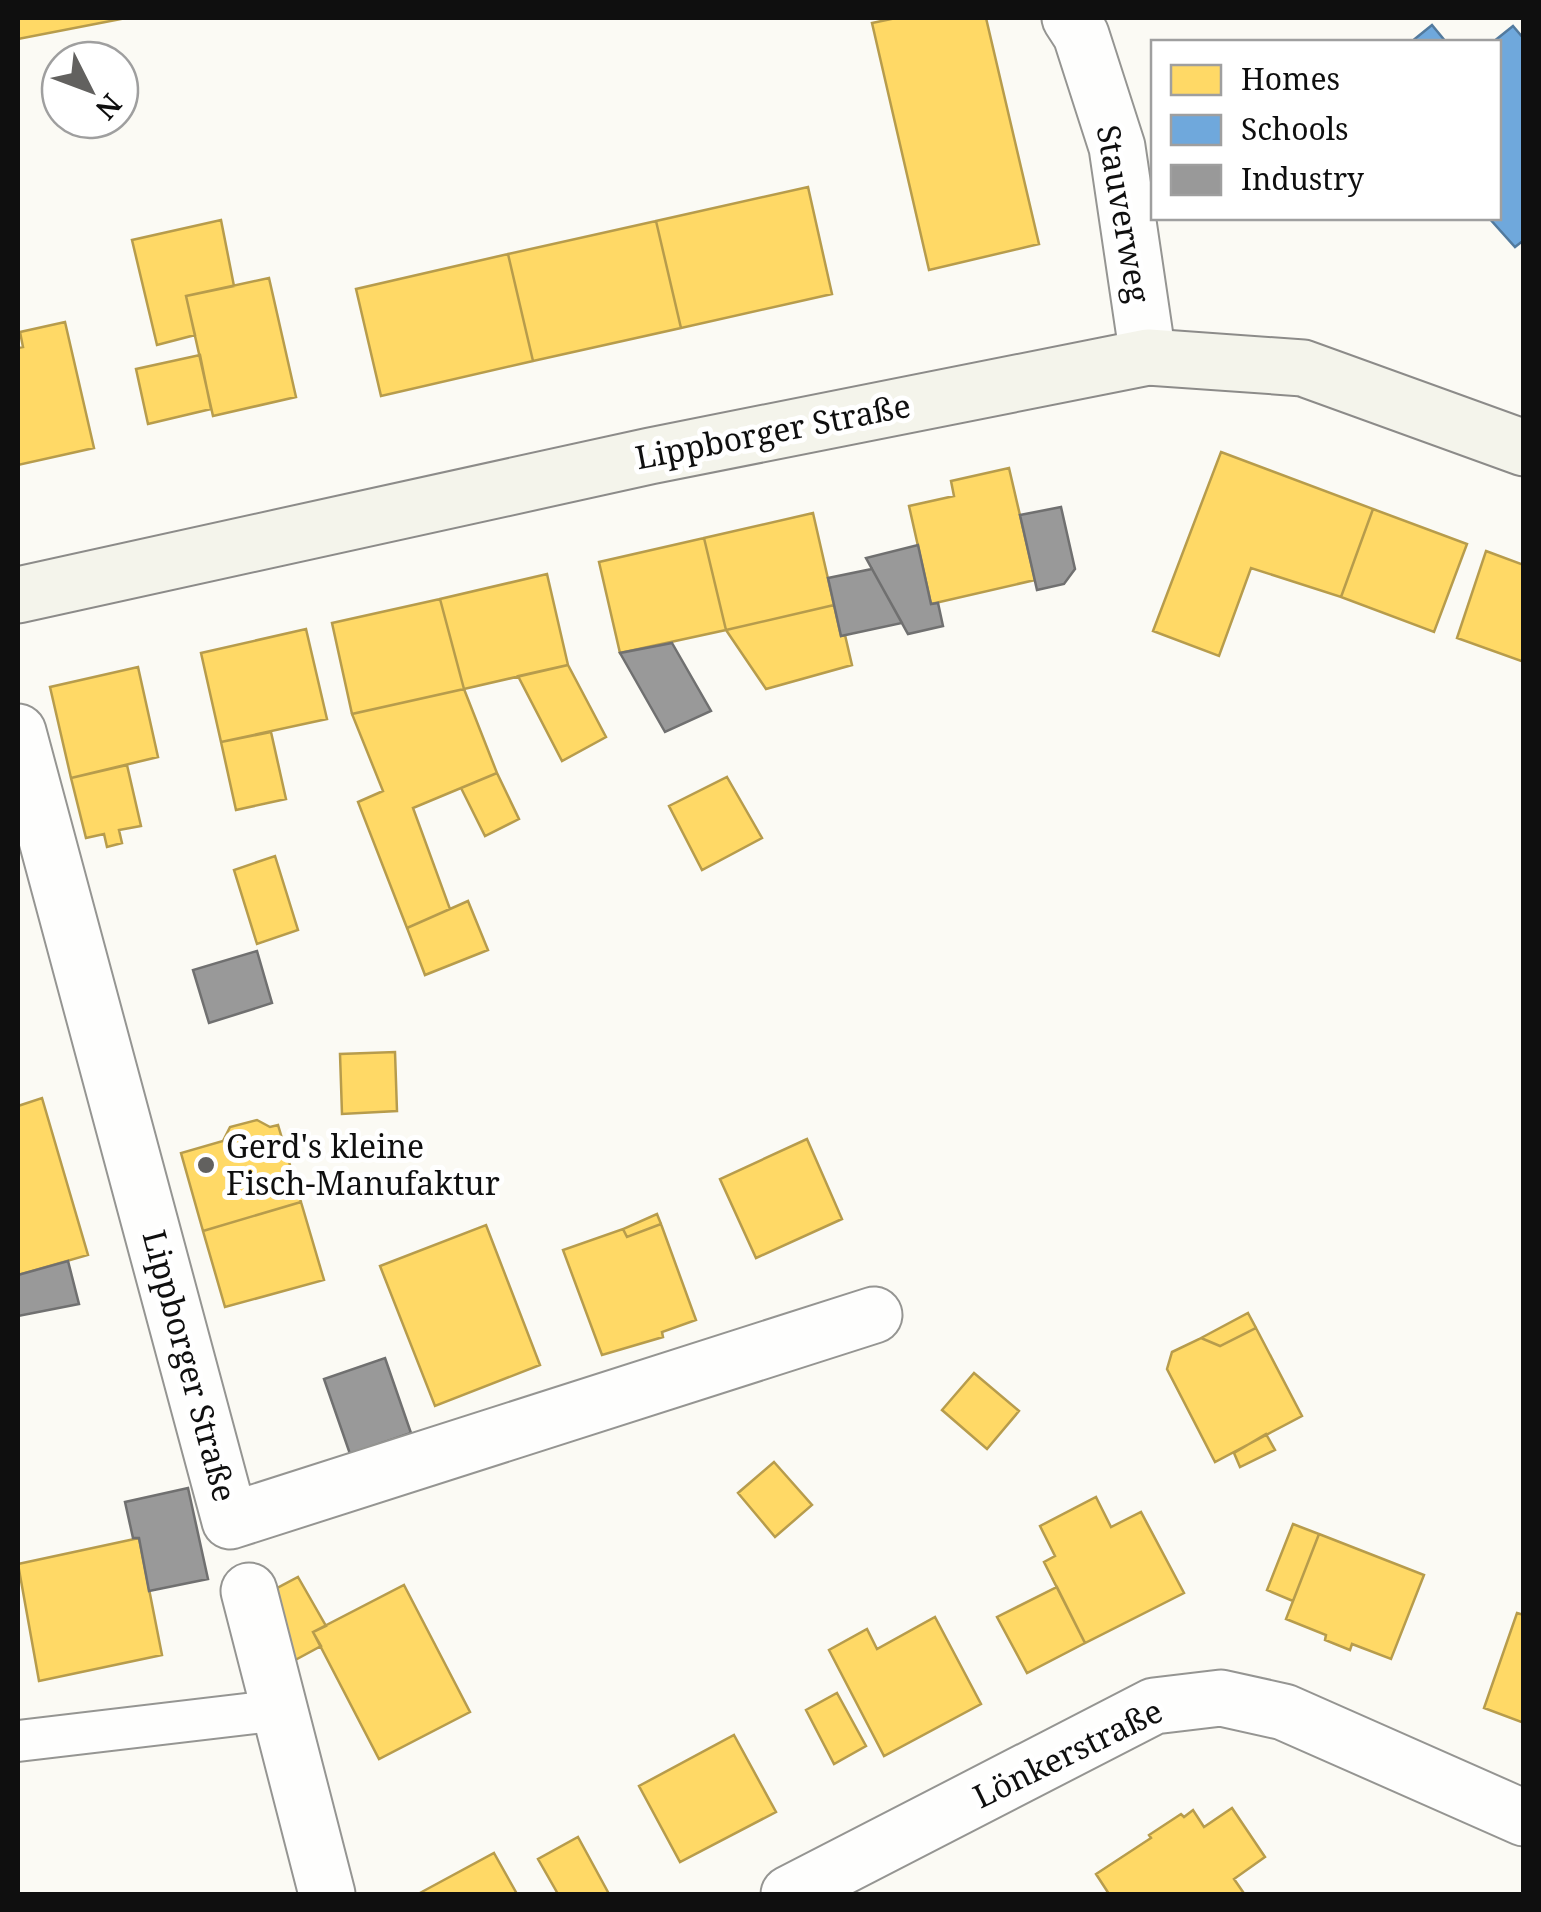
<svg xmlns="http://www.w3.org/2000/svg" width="1541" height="1912" viewBox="0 0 1541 1912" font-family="'Noto Serif',serif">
<rect width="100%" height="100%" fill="#fbfaf4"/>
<path fill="#ffd966" stroke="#b79c4c" stroke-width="2.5" d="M 18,18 L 126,18 L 18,39 Z
M 896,18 L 986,18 L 1039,244 L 929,270 L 872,23 Z
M 808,187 L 832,294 L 681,328 L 656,221 Z
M 221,220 L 234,286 L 186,296 L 195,335 L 157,345 L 132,240 Z
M 656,221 L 681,328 L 533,361 L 508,254 Z
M 508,254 L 533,361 L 381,396 L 356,289 Z
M 269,278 L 296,397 L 213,416 L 186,296 Z
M 65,322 L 94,448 L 18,465 L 18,348 L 23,347 L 20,332 Z
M 200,355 L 211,409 L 148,424 L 136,369 Z
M 1221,452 L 1373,509 L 1341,597 L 1251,568 L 1219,656 L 1153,631 Z
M 1009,468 L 1035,580 L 931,604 L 909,506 L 954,496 L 951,481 Z
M 1373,509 L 1467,544 L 1434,632 L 1341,597 Z
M 813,513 L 834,605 L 726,630 L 704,538 Z
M 704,538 L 726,630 L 620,653 L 599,562 Z
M 1486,551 L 1524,565 L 1524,662 L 1457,638 Z
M 547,574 L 568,665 L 464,689 L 440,599 Z
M 440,599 L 464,689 L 352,714 L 332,623 Z
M 834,605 L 841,636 L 845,635 L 852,665 L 766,689 L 726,630 Z
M 306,629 L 327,719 L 221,742 L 201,653 Z
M 568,665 L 606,737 L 562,761 L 518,676 Z
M 138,667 L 158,757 L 71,778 L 50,687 Z
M 464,689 L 497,773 L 413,808 L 450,909 L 407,928 L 358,802 L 383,791 L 352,714 Z
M 271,732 L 286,799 L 236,810 L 221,742 Z
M 127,765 L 141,826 L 119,830 L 122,843 L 107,847 L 104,834 L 86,838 L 71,778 Z
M 497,773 L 519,819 L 485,836 L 461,788 Z
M 727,777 L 762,838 L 702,870 L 669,806 Z
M 275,856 L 298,930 L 257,944 L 234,870 Z
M 468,901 L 488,950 L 425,975 L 407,928 Z
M 395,1052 L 397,1111 L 342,1114 L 340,1054 Z
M 42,1098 L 88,1255 L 18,1275 L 18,1106 Z
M 257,1120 L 270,1127 L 278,1125 L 301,1202 L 203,1231 L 181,1153 L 223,1141 L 230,1127 Z
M 807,1139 L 842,1219 L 756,1258 L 720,1179 Z
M 301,1202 L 324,1280 L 225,1307 L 203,1231 Z
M 657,1214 L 661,1224 L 627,1237 L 623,1229 Z
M 661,1224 L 696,1320 L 662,1332 L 663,1337 L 602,1355 L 563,1250 L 623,1229 L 627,1237 Z
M 486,1225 L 540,1365 L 435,1406 L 380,1266 Z
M 1248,1313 L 1256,1328 L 1220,1346 L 1201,1338 Z
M 1256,1328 L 1302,1416 L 1215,1462 L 1167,1369 L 1172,1352 L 1201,1338 L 1220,1346 Z
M 974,1373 L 1019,1411 L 987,1449 L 942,1410 Z
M 1266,1434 L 1275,1450 L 1240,1467 L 1234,1453 Z
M 774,1462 L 812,1505 L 775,1537 L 738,1493 Z
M 1096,1497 L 1111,1527 L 1141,1512 L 1184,1593 L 1085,1643 L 1044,1562 L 1055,1556 L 1040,1526 Z
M 1293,1524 L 1319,1534 L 1293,1601 L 1267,1590 Z
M 1319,1534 L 1424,1575 L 1391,1659 L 1352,1644 L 1350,1650 L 1325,1640 L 1326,1635 L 1286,1619 Z
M 139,1538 L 162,1655 L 39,1681 L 18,1564 Z
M 298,1577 L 326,1626 L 313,1632 L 321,1646 L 286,1665 L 266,1594 Z
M 404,1585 L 470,1712 L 379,1759 L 313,1632 Z
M 1057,1587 L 1085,1643 L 1027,1673 L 997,1617 Z
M 1517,1613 L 1524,1615 L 1524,1723 L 1484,1708 Z
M 935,1617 L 981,1704 L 884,1756 L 829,1650 L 867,1629 L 877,1649 Z
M 837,1693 L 866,1746 L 834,1764 L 806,1710 Z
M 734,1735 L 776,1812 L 680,1862 L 639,1786 Z
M 1232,1808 L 1265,1857 L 1234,1879 L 1243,1892 L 1240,1894 L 1109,1894 L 1096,1874 L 1151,1838 L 1149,1835 L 1181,1814 L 1184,1817 L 1193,1810 L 1204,1827 Z
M 578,1837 L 609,1894 L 558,1894 L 538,1859 Z
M 494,1853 L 517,1894 L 418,1894 Z"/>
<path fill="#6fa8dc" stroke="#527a9e" stroke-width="2.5" d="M 1432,25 L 1446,42 L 1411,42 Z
M 1513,26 L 1524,39 L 1524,240 L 1515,247 L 1489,218 L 1498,218 L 1498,42 L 1493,42 Z"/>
<path fill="#999" stroke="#707070" stroke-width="2.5" d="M 1061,507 L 1075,569 L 1064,584 L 1037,590 L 1020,515 Z
M 918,545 L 931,604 L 938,603 L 943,626 L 908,634 L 866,558 Z
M 872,569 L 902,623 L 841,636 L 828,578 Z
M 672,643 L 711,711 L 665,732 L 620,653 Z
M 257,951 L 272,1003 L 209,1023 L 193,970 Z
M 68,1261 L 79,1304 L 18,1316 L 18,1275 Z
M 385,1358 L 411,1433 L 350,1454 L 324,1379 Z
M 188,1488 L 208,1579 L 149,1591 L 139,1538 L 133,1538 L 125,1502 Z"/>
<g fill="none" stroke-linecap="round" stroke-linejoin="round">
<g stroke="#959592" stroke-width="44">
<path id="lane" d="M 18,1741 L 281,1710"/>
</g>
<g stroke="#959592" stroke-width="59">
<path id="street" d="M 1070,18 L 1081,35 L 1117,147 L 1148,357
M 18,732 L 230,1521 L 874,1315
M 249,1591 L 327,1894
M 789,1894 L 1154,1706 L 1221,1698 L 1284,1712 L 1524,1818"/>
</g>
<g stroke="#8c8b89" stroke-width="59">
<path id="secondary" d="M 18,595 L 650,456 L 1148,357 L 1303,368 L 1524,448"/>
</g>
<use href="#lane" stroke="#fefefd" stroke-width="40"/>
<use href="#street" stroke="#fefefd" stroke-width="55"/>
<use href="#secondary" stroke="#f4f4eb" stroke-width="55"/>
</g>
<circle fill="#62615f" stroke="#fff" stroke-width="4" cx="206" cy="1165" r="10"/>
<g text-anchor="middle" stroke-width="10" stroke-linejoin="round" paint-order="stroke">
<g font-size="32" fill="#0f0f0f" stroke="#fff">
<text transform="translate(1123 214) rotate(80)" y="11">Stauverweg</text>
<text transform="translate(773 432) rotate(-11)" y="11">Lippborger Straße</text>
<text transform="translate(189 1366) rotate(75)" y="11">Lippborger Straße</text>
<text transform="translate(1068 1754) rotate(-26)" y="11">Lönkerstraße</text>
</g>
<g font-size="32" fill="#0f0f0f" stroke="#fff" text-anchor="start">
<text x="226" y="1158">Gerd's kleine<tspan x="226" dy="37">Fisch-Manufaktur</tspan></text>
</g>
</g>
<rect width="1541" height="1912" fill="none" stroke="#0f0f0f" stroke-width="40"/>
<rect x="1151" y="40" width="350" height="180" fill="#ffffff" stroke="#9f9f9f" stroke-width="2.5"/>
<rect x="1171" y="65" width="50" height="30" fill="#ffd966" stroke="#9f9f9f" stroke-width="2.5"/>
<text x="1241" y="90" font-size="30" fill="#0f0f0f">Homes</text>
<rect x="1171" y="115" width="50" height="30" fill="#6fa8dc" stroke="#9f9f9f" stroke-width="2.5"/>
<text x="1241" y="140" font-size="30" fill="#0f0f0f">Schools</text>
<rect x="1171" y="165" width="50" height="30" fill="#999999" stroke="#9f9f9f" stroke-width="2.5"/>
<text x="1241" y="190" font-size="30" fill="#0f0f0f">Industry</text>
<g transform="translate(90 90) rotate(132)"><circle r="48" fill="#ffffff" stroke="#9f9f9f" stroke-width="2.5"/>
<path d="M0-8L18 38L0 25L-18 38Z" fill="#62615f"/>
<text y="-15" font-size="28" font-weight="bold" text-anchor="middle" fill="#0f0f0f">N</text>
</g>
</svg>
